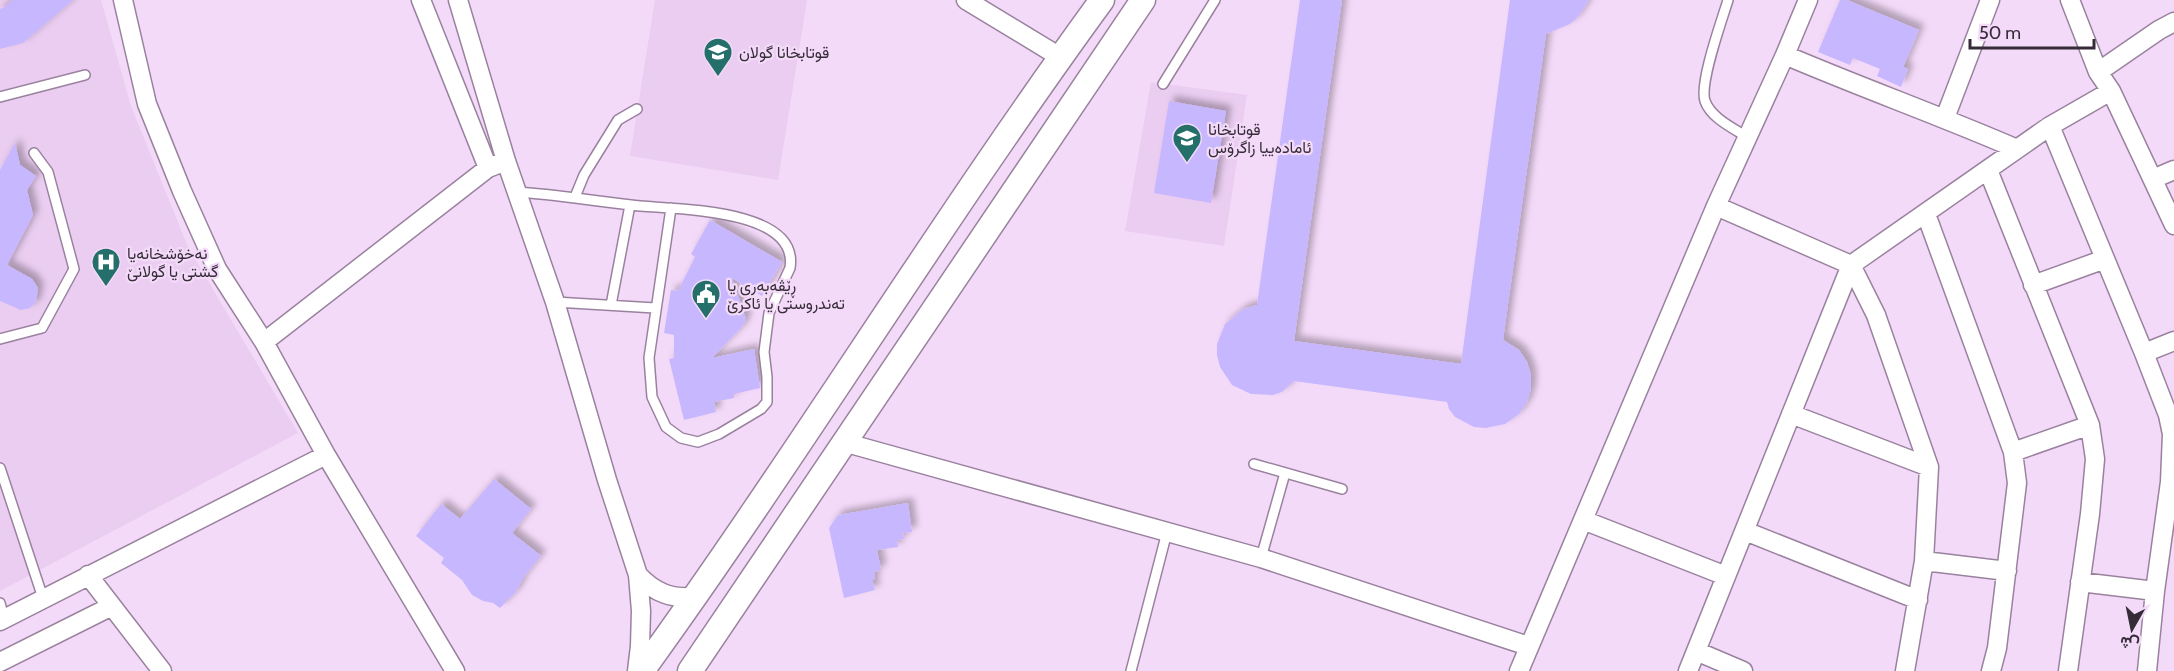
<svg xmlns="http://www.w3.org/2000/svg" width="2174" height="671" viewBox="0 0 2174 671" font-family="Cabin,Vazirmatn,sans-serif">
<defs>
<filter id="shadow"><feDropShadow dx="5.5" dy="-5.5" stdDeviation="3" flood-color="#0004"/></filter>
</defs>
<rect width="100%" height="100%" fill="#f4daf9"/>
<path fill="#eacdf1" d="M 0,0 L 101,0 L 131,106 L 188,247 L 298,433 L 0,591 Z
M 655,0 L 807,0 L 778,180 L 630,156 Z
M 1151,82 L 1247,95 L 1224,246 L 1125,231 Z"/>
<path fill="#c7b7fe" filter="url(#shadow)" d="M 13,0 L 73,0 L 23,43 L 0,49 L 0,9 L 5,7 Z
M 1300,0 L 1342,0 L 1294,341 L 1461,364 L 1510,0 L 1589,0 L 1577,18 L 1570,24 L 1546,34 L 1503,340 L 1519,350 L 1527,362 L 1531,375 L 1531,389 L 1527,402 L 1519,414 L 1505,424 L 1486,428 L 1474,427 L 1455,417 L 1449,409 L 1447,402 L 1294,381 L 1282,392 L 1273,395 L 1251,394 L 1232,385 L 1220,367 L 1217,355 L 1217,344 L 1225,324 L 1243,309 L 1257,305 Z
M 1840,0 L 1847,0 L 1919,30 L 1903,67 L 1908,69 L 1901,87 L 1877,76 L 1880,69 L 1853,58 L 1850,65 L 1818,52 Z
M 1169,101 L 1226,111 L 1211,203 L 1154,193 Z
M 15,143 L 20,165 L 36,176 L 27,190 L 33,215 L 7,265 L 32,279 L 38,288 L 36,302 L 30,308 L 21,310 L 0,301 L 0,170 Z
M 710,220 L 782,262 L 762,296 L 732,278 L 746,319 L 742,327 L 712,358 L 754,349 L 760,388 L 734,394 L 734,398 L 714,402 L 716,412 L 684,420 L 669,359 L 674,358 L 674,335 L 664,333 L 671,290 L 678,291 L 695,257 L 691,254 Z
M 494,479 L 531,509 L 512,533 L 541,556 L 523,578 L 516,592 L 500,608 L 493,603 L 483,601 L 472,595 L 462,580 L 441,563 L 444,558 L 416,536 L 441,504 L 460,519 Z
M 908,503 L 912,532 L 903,533 L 904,539 L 897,540 L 898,547 L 877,550 L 881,570 L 874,572 L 875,579 L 872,580 L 875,590 L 844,598 L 829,528 L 838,515 Z"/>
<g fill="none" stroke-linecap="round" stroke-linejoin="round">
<g stroke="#9a829f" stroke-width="12">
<path id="service" d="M 1728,0 C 1722,20 1699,83 1705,101 C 1711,118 1733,128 1747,137
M 1163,84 L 1215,0
M 0,97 L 85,75
M 516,192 C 555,194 592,201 631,205 C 668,210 800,206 790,268 L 769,313 L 764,352 L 767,377 L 767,402 L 761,409 L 719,434 L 698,442 L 681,438 L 666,427 L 652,397 L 649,358 L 671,208
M 575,197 L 584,175 L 618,120 L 637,109
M 555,302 L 655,308
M 611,305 L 630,205
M 0,339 L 42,328 L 74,269 L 48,172 L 34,153
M 1254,464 L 1342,489
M 0,468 L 43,598
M 1261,558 L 1285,473
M 0,603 L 4,618
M 1131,671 L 1167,532"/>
</g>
<g stroke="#9a829f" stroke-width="21">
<path id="minor" d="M 123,0 L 147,104 L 182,191 L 217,269 L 264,342
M 421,0 L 488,168
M 458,0 L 506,161 L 555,302 L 607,480 L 638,575 L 641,611 L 640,646 L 637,671
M 966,0 L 1060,57
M 2070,0 L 2098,72 L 2111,91 L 2174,225
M 1785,55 C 1862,88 1941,116 2017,149
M 2098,72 L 2159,30 L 2174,22
M 1945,118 L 1990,0
M 2050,126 L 2144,353 L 2168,415 L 2172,434 L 2170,482 L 2155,591 L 2147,671
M 1988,170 L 2090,425 L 2095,459 L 2090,514 L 2068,671
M 2153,179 L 2174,170
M 1716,206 L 1851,265 L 1876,315 L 1929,467 L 1924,561 L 1905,671
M 1926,214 L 2013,452 L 2017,483 L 1997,648 L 1991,671
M 2033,285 L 2105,259
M 2144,353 L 2174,341
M 1791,414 L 1929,467
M 843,442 L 1261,558 L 1528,646
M 2013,452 L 2090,425
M 1583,520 L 1726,576
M 1745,531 L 1918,600
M 1924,561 L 2007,571
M 88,575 L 162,671
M 638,575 C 655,593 671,599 696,597
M 2080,582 L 2155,591
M 0,621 L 326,455
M 1696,651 L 1743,671
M 0,662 L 112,606
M 455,671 L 326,455 L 264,342 L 488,168 L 506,161
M 1519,671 L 1716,206 L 1785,55 L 1808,0
M 1688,671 L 1851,265 L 2050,126 L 2111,91"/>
</g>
<g stroke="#9a829f" stroke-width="27">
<path id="tertiary" d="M 642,671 C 801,451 942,219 1102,0
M 690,671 L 1143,0"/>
</g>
<use href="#service" stroke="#fff" stroke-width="9"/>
<use href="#minor" stroke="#fff" stroke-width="18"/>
<use href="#tertiary" stroke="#fff" stroke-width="24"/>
</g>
<defs>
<g id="school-pin" transform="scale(1.5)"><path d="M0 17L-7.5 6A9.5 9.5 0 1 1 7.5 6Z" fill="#246f6a" stroke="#f4daf9"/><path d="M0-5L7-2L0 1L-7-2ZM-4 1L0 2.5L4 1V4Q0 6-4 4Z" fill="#fff"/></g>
<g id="hospital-pin" transform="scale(1.5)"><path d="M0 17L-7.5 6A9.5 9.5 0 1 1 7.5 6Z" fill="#246f6a" stroke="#f4daf9"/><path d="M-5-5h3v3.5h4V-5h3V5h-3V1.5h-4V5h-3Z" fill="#fff"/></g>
<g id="civic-pin" transform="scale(1.5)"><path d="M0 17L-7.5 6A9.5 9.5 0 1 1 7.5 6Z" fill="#246f6a" stroke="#f4daf9"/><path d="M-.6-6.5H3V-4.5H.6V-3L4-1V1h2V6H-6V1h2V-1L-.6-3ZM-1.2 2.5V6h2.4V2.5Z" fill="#fff"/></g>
</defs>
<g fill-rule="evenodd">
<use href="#school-pin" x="718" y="52"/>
<use href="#school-pin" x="1187" y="138"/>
<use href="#hospital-pin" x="106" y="262"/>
<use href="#civic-pin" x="706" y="294"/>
</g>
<g text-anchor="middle" stroke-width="4.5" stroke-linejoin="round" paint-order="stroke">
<g font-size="16" fill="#352c38" stroke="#f4daf9" text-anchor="start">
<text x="739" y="58">قوتابخانا گولان</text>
<text x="1208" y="135">قوتابخانا<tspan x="1208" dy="18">ئامادەییا زاگرۆس</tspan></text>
<text x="127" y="259">نەخۆشخانەیا<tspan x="127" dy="18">گشتی یا گولانێ</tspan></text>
<text x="727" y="291">ڕێڤەبەری یا<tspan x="727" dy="18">تەندروستی یا ئاکرێ</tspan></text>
</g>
</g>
<g transform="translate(2132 629) rotate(189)" stroke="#f4daf9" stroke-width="4.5" paint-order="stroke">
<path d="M0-4.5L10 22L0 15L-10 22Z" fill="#352c38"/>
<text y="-9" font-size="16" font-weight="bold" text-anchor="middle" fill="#352c38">ش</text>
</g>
<path d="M1970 39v9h124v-9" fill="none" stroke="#352c38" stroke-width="3"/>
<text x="1979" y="39" font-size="18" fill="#352c38" stroke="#f4daf9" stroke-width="4.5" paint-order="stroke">50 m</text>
</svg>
